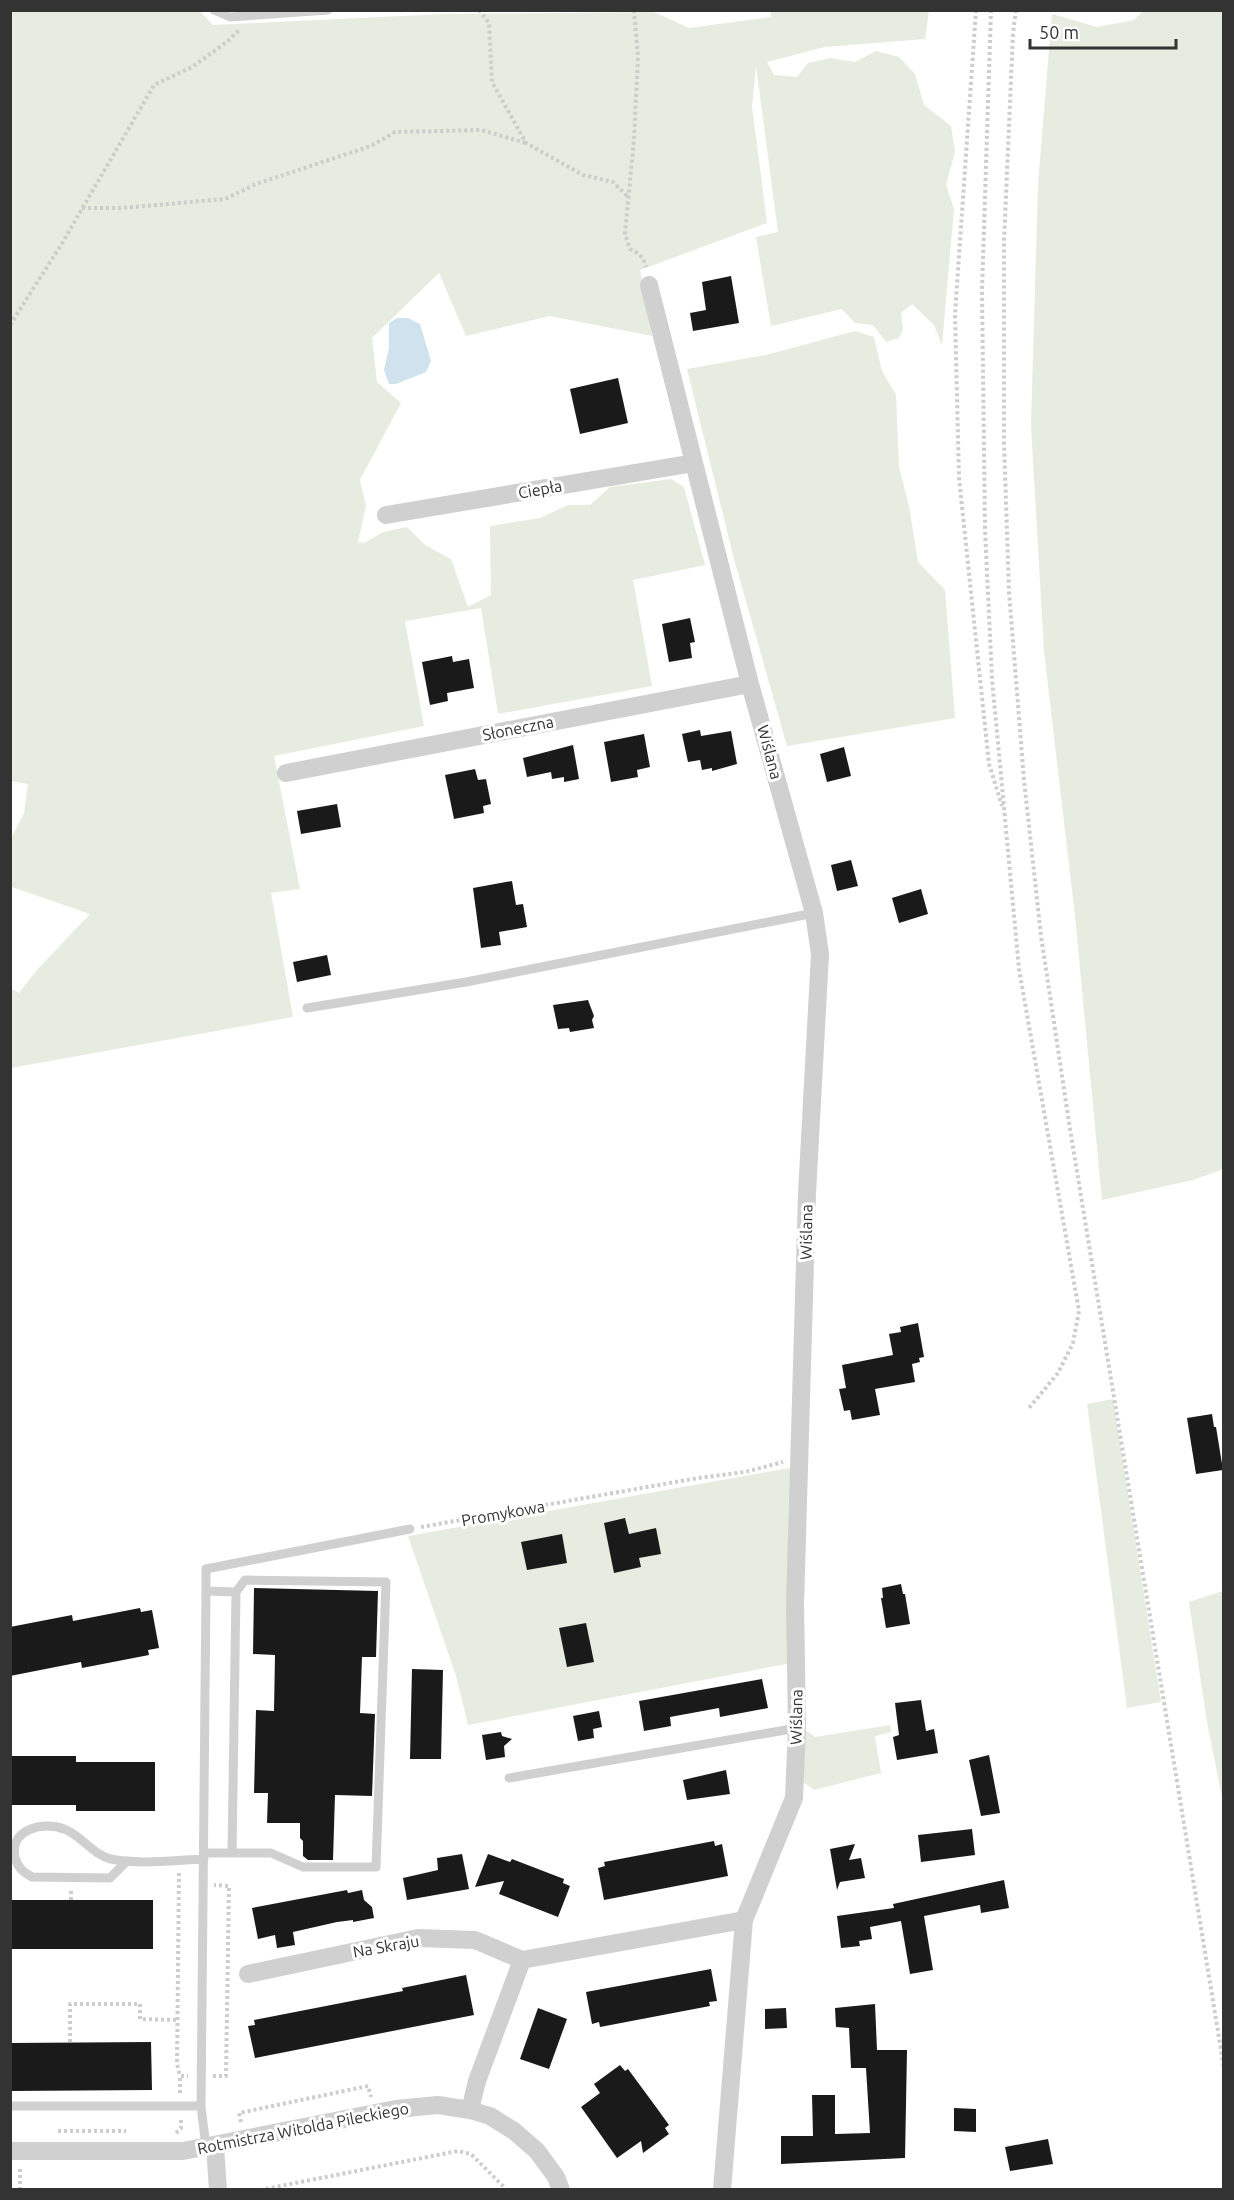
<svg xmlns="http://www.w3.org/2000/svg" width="1234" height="2200" viewBox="0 0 1234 2200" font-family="Ubuntu,sans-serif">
<rect width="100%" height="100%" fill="#fff"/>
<path fill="#e6ecdf" d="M 11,11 L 200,11 L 213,25 L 444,14 L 654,12 L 689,28 L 771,17 L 770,11 L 929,11 L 925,39 L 825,47 L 767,62 L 774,75 L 797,77 L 808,63 L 830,58 L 855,62 L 876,51 L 899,57 L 915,74 L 924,105 L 951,126 L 955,152 L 946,185 L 954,209 L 942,345 L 934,325 L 912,304 L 901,313 L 903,329 L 899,338 L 886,342 L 873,325 L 855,323 L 842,309 L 771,326 L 756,237 L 778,232 L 756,66 L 752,106 L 767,223 L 640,270 L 652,336 L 550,316 L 466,336 L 439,273 L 372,338 L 377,382 L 401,403 L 360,480 L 366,506 L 358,542 L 364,543 L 383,532 L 407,527 L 425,545 L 451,559 L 468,607 L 491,595 L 490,526 L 540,518 L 568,505 L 590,505 L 610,487 L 671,479 L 684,487 L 705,565 L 633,580 L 652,686 L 498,714 L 481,608 L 405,621 L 424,726 L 274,756 L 300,889 L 271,893 L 293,1017 L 11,1068 L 10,988 L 19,993 L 36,971 L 90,914 L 12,887 L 11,885 L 11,839 L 24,813 L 28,784 L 10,781 Z
M 1143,11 L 1223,11 L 1224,1169 L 1193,1180 L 1102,1200 L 1075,916 L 1044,651 L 1031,426 L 1038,184 L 1052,14 L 1097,27 L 1134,20 Z
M 855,331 L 874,337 L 882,371 L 896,395 L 899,467 L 909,506 L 918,562 L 945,590 L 955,718 L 787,746 L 734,559 L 687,369 L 766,355 Z
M 1113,1399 L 1161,1702 L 1127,1708 L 1087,1404 Z
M 795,1467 L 791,1663 L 468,1725 L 456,1676 L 408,1536 Z
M 1223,1591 L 1224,1591 L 1223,1802 L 1207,1722 L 1189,1602 Z
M 890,1725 L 891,1732 L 875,1736 L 881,1773 L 814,1790 L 802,1781 L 805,1730 L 815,1737 Z"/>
<path fill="#cfe2ee" d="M 397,318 L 408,318 L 420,324 L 431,361 L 426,372 L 396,384 L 389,384 L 384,370 L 389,348 L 389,323 Z"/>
<path fill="#1a1a1a" d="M 731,276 L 739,323 L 693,331 L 690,313 L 706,310 L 702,282 Z
M 618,378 L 628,423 L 580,434 L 570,389 Z
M 690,618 L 695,642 L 690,643 L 692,658 L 669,662 L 662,624 Z
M 452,656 L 453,662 L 469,659 L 474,688 L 447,693 L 448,701 L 430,705 L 422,662 Z
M 700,730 L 701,736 L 731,731 L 737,764 L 712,771 L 712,768 L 702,770 L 700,760 L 688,762 L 682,734 Z
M 644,734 L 650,767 L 637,770 L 638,777 L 611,782 L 604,742 Z
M 573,745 L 579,779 L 564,782 L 564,777 L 552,779 L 551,772 L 527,777 L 523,758 Z
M 844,747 L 851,776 L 827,782 L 820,754 Z
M 475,769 L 478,780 L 486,779 L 491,804 L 483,806 L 484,813 L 454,819 L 445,775 Z
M 337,804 L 341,827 L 301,834 L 297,811 Z
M 851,860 L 858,886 L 837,891 L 831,865 Z
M 512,881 L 516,905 L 523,904 L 527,927 L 499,932 L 501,945 L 481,948 L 473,888 Z
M 921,889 L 928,914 L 899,923 L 892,898 Z
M 327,955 L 331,975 L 297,982 L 293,962 Z
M 588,1000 L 594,1016 L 592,1020 L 594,1028 L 570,1032 L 569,1028 L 558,1029 L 553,1005 Z
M 918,1323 L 924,1357 L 919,1358 L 920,1362 L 912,1364 L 915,1382 L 875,1389 L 880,1415 L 852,1420 L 850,1410 L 844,1411 L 839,1389 L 846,1388 L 842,1365 L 893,1355 L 889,1334 L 901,1332 L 900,1327 Z
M 1212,1414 L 1214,1427 L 1216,1427 L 1223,1470 L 1196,1474 L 1187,1418 Z
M 625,1518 L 629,1534 L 656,1528 L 661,1554 L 639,1558 L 641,1567 L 614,1573 L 604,1523 Z
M 562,1534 L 567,1563 L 527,1570 L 521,1542 Z
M 901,1584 L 903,1594 L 905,1594 L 910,1624 L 886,1628 L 881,1598 L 883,1598 L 882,1588 Z
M 254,1588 L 378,1591 L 376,1657 L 362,1657 L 360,1713 L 375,1714 L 372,1796 L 335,1795 L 333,1860 L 308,1860 L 303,1856 L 303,1841 L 300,1838 L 300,1823 L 267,1823 L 268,1793 L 254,1793 L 256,1710 L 274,1711 L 275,1655 L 253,1654 Z
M 140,1608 L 141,1612 L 152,1610 L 159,1648 L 148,1650 L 149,1655 L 82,1668 L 81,1662 L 10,1676 L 10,1627 L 72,1615 L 73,1621 Z
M 586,1623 L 594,1662 L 567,1667 L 559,1628 Z
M 412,1669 L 443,1670 L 441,1759 L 410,1759 Z
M 762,1679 L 768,1708 L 720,1717 L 719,1708 L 670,1717 L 671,1726 L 644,1731 L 639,1701 Z
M 921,1700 L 926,1731 L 934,1729 L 938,1753 L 897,1760 L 893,1737 L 899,1735 L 895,1703 Z
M 599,1711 L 602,1727 L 593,1729 L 594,1738 L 578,1741 L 573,1716 Z
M 501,1732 L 502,1736 L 512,1739 L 504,1746 L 505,1757 L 486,1760 L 482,1735 Z
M 989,1755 L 1000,1813 L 981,1816 L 969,1760 Z
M 10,1756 L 76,1756 L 76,1762 L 155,1762 L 155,1811 L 76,1811 L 76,1805 L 10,1805 Z
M 726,1770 L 730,1794 L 687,1800 L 683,1780 Z
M 972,1829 L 975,1855 L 921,1862 L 918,1835 Z
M 714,1841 L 715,1846 L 722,1844 L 728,1876 L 604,1900 L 598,1868 L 605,1866 L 604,1862 Z
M 855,1844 L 849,1860 L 861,1858 L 865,1878 L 840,1882 L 837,1890 L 830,1849 Z
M 462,1854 L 469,1889 L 407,1900 L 403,1878 L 438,1870 L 437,1858 Z
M 488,1854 L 510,1862 L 512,1859 L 564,1879 L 563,1883 L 570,1886 L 558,1917 L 499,1894 L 504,1881 L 475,1887 Z
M 1004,1880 L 1009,1908 L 981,1913 L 980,1905 L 924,1916 L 933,1970 L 910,1974 L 901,1921 L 870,1927 L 872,1939 L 859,1941 L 860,1946 L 841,1948 L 837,1916 L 894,1908 L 893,1904 Z
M 347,1890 L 348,1893 L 362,1890 L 364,1900 L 372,1907 L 374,1918 L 353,1922 L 353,1920 L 337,1922 L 293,1932 L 295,1945 L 277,1948 L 275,1935 L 258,1939 L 252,1908 Z
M 10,1900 L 153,1900 L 153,1949 L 10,1949 Z
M 711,1969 L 717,2001 L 709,2002 L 710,2006 L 600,2027 L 599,2022 L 592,2024 L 586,1992 Z
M 466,1975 L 474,2015 L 255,2058 L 248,2026 L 255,2025 L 254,2020 L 403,1991 L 402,1988 Z
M 875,2004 L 877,2050 L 907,2050 L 905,2158 L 781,2164 L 781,2136 L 813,2136 L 812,2095 L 835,2095 L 835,2134 L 870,2133 L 866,2068 L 851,2068 L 849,2028 L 836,2027 L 835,2008 Z
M 538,2008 L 567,2019 L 549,2069 L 520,2059 Z
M 786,2008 L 787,2028 L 765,2029 L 765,2009 Z
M 151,2042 L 152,2090 L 10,2091 L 10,2043 Z
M 620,2065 L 625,2071 L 628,2069 L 656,2107 L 669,2125 L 665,2128 L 669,2134 L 643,2153 L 641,2141 L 617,2158 L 581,2107 L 600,2093 L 594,2084 Z
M 954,2108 L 976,2109 L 976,2132 L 954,2131 Z
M 1048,2139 L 1053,2164 L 1010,2171 L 1005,2147 Z"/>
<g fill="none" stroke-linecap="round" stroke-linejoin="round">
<path stroke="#cdcdcd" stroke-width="4" stroke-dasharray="3 3" stroke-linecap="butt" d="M 479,10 L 489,23 L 492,82 L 526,143 L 583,175 L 613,182 L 627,196
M 634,10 L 638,57 L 634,139 L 625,234 L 630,249 C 639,253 644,258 646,267
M 976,10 L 955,314 L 959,478 L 989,764 L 1002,806
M 991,10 L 982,290 L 985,529 L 992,679 L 1019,969 L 1079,1311 L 1073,1343 L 1058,1373 L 1029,1408
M 1016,10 L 1013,33 L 1004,242 L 1004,442 L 1009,592 L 1024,780 L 1041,936 L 1070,1129 L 1224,2068
M 82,208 L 122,208 L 225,199 L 256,184 L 371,146 L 395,132 L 481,130 L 526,143
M 10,325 L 61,245 L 154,85 L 192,67 L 228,41 L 240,29
M 421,1527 L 698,1478 L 745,1472 L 783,1462
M 179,1873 L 177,2064 L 180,2076
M 71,1900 L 71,1888
M 70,2042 L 70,2004 L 140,2004 L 140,2019 L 178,2020
M 213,2076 L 226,2076 L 229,1886 L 214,1885
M 180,2093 L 180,2076 L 188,2076
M 241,2122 L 239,2113 L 368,2086 L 371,2097
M 58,2131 L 126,2131
M 176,2133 L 181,2128 L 181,2119
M 20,2169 L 20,2190
M 260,2190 L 458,2151 L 471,2154 L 507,2190"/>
<path stroke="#d0d0d0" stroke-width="9" d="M 214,10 L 230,17 L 328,10
M 307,1008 L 466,982 L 814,913
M 206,1591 L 206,1569 L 410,1529
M 509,1778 L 797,1728
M 204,1853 L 271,1853 L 303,1867 L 376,1867 L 386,1582 L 245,1580 L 236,1592 L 206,1591 L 201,2106 L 206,2147
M 232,1853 L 236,1592
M 127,1861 L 110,1878 L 32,1877 C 23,1872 17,1867 15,1857 C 9,1829 44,1821 64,1829 C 81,1835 93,1855 111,1859 C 138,1865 176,1860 204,1859
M 10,2106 L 201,2106"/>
<path stroke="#d0d0d0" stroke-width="18" d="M 649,285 L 750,684 L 814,913 L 820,954 L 807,1194 L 795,1605 L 797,1728 L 794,1798 L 744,1920 L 722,2190
M 386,515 L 694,463
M 286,773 L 750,684
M 248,1974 L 418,1938 L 475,1940 L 522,1960 L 744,1920
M 470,2110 L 477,2081 L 522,1960
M 215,2146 L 218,2190
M 10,2151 L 183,2151 L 396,2109 L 438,2105 L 470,2110 L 490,2116 L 514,2131 L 537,2151 L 556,2177 L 561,2190"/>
</g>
<g text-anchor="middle" stroke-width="6" stroke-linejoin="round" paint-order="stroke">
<g font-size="16" fill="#333" stroke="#fff">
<text transform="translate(540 489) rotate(-10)" y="6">Ciepła</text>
<text transform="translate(518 728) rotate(-11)" y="6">Słoneczna</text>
<text transform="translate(770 752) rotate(75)" y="6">Wiślana</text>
<text transform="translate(806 1232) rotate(-89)" y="6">Wiślana</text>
<text transform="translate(503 1513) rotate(-10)" y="6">Promykowa</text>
<text transform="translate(796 1717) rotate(-89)" y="6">Wiślana</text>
<text transform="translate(386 1946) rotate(-10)" y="6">Na Skraju</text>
<text transform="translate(303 2128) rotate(-11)" y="6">Rotmistrza Witolda Pileckiego</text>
</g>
</g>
<rect width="1234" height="2200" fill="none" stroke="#333333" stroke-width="24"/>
<path d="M1030 39v9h146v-9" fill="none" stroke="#333333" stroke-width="3"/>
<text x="1039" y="39" font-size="18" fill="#333333" stroke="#ffffff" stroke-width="4.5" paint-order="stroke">50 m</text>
</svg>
